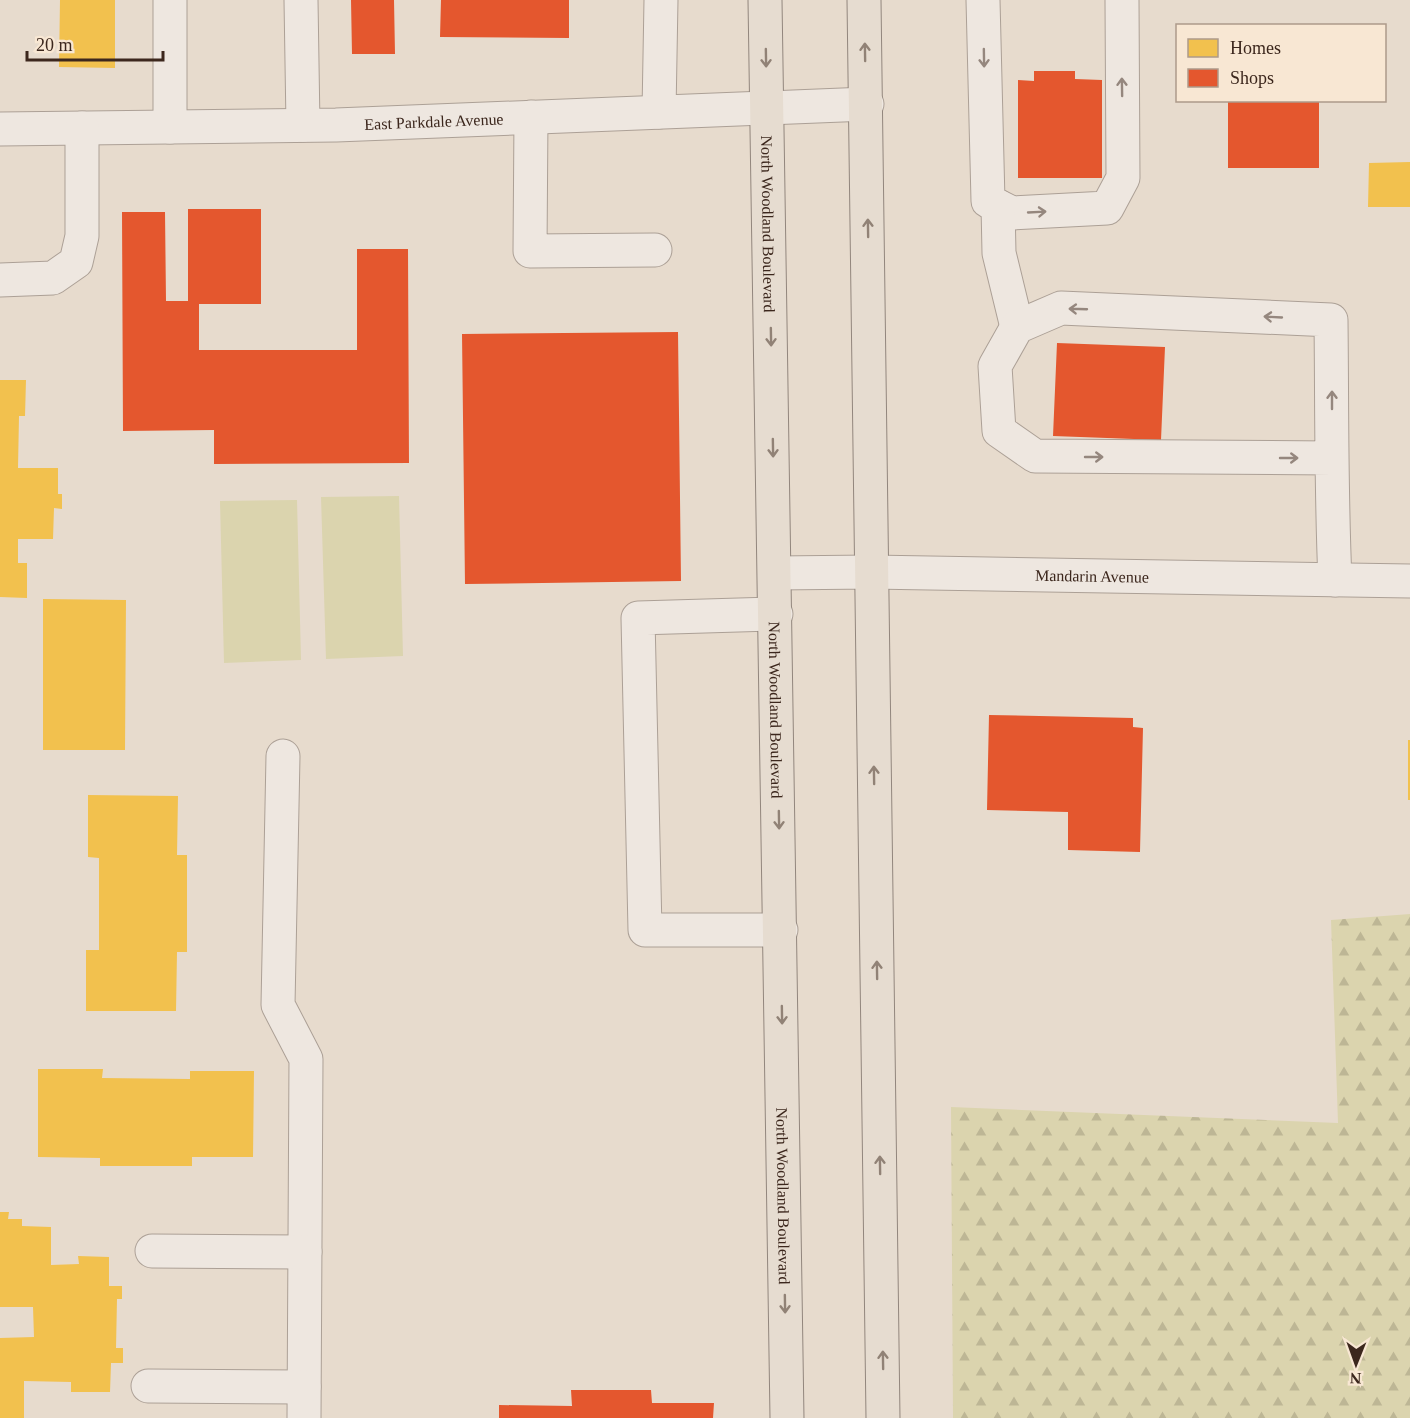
<svg xmlns="http://www.w3.org/2000/svg" width="1410" height="1418" viewBox="0 0 1410 1418" font-family="'Times New Roman',serif">
<defs>
<pattern id="forest-firs" width="22" height="20" patternUnits="userSpaceOnUse" patternTransform="scale(1.5)"><rect width="22" height="20" fill="#dbd4ae"/><path d="M5 1l3.5 6h-7zM16 11l3.5 6h-7z" fill="#bdb695"/></pattern>
</defs>
<rect width="100%" height="100%" fill="#e7dbcd"/>
<path fill="#dbd4ae" d="M 399,496 L 403,656 L 326,659 L 321,497 Z
M 297,500 L 301,660 L 224,663 L 220,501 Z"/>
<path fill="url(#forest-firs)" d="M 1410,914 L 1410,1418 L 953,1418 L 951,1107 L 1338,1123 L 1331,920 Z"/>
<path fill="#f2c14e" d="M 60,0 L 115,0 L 115,68 L 59,67 Z
M 1410,162 L 1410,207 L 1368,207 L 1369,163 Z
M 0,380 L 26,380 L 25,416 L 19,416 L 18,468 L 58,468 L 58,494 L 62,494 L 62,509 L 54,508 L 53,539 L 18,539 L 18,563 L 27,563 L 27,598 L 0,597 Z
M 43,599 L 126,600 L 125,750 L 43,750 Z
M 1408,740 L 1410,740 L 1410,800 L 1408,800 Z
M 88,795 L 178,796 L 177,855 L 187,855 L 187,952 L 177,952 L 176,1011 L 86,1011 L 86,950 L 99,950 L 99,858 L 88,857 Z
M 38,1069 L 103,1069 L 102,1078 L 190,1079 L 190,1071 L 254,1071 L 253,1157 L 192,1157 L 192,1166 L 100,1166 L 100,1158 L 38,1157 Z
M 0,1212 L 9,1212 L 8,1219 L 22,1219 L 22,1226 L 51,1227 L 51,1265 L 79,1264 L 78,1256 L 109,1257 L 109,1286 L 122,1286 L 122,1299 L 117,1299 L 116,1348 L 123,1348 L 123,1363 L 111,1363 L 110,1392 L 71,1392 L 71,1382 L 24,1381 L 24,1418 L 0,1418 L 0,1338 L 34,1337 L 33,1307 L 0,1307 Z"/>
<path fill="#e4572e" d="M 351,0 L 394,0 L 395,54 L 352,54 Z
M 441,0 L 569,0 L 569,38 L 440,37 Z
M 1034,71 L 1075,71 L 1075,79 L 1102,80 L 1102,178 L 1018,178 L 1018,80 L 1034,81 Z
M 1228,100 L 1319,100 L 1319,168 L 1228,168 Z
M 188,209 L 261,209 L 261,304 L 199,304 L 199,350 L 357,350 L 357,249 L 408,249 L 409,463 L 214,464 L 214,430 L 123,431 L 122,212 L 165,212 L 166,301 L 188,301 Z
M 678,332 L 681,581 L 465,584 L 462,334 Z
M 1057,343 L 1165,347 L 1161,440 L 1053,436 Z
M 989,715 L 1133,718 L 1133,727 L 1143,728 L 1140,852 L 1068,850 L 1068,812 L 987,810 Z
M 571,1390 L 651,1390 L 652,1403 L 714,1403 L 713,1418 L 499,1418 L 499,1405 L 572,1406 Z"/>
<g fill="none" stroke-linecap="round" stroke-linejoin="round">
<g stroke="#aca096" stroke-width="35">
<g id="minor">
<path d="M 301,0 L 303,125"/>
<path d="M 983,0 L 988,201 L 1012,213 L 1107,208 L 1123,178 L 1122,0"/>
<path d="M 659,112 L 661,0"/>
<path d="M 531,117 L 530,251 L 655,250"/>
<path d="M 170,127 L 170,0"/>
<path id="s1" d="M 0,129 L 336,125 L 867,104"/>
<path d="M 998,206 L 999,253 L 1017,327"/>
<path d="M 0,280 L 53,278 L 76,262 L 82,236 L 82,128"/>
<path d="M 1332,458 L 1035,456 L 999,431 L 995,366 L 1017,327 L 1061,308 L 1331,320 C 1332,407 1331,493 1335,580"/>
<path id="s2" d="M 776,573 L 871,572 L 1410,581"/>
<path d="M 776,614 L 638,618 L 645,930 L 781,930"/>
<path d="M 283,756 L 278,1005 L 306,1059 L 304,1418"/>
<path d="M 152,1251 L 305,1252"/>
<path d="M 148,1386 L 304,1387"/>
</g>
</g>
<g stroke="#92867d" stroke-width="35">
<g id="major">
<path id="s3" d="M 765,0 L 787,1418"/>
<path d="M 864,0 L 883,1418"/>
</g>
</g>
<use href="#minor" stroke="#eee7e0" stroke-width="33"/>
<use href="#major" stroke="#e6dcd0" stroke-width="33"/>
</g>
<defs><path id="oneway-shaft" d="M-6 0H5M1.5-3L5.5 0L1.5 3" fill="none" stroke-width="1.6" stroke-linecap="round" stroke-linejoin="round" transform="scale(1.5)"/></defs>
<g stroke="#918276">
<use href="#oneway-shaft" transform="translate(865 52) rotate(-91)"/>
<use href="#oneway-shaft" transform="translate(766 58) rotate(89)"/>
<use href="#oneway-shaft" transform="translate(868 228) rotate(-91)"/>
<use href="#oneway-shaft" transform="translate(771 337) rotate(89)"/>
<use href="#oneway-shaft" transform="translate(773 448) rotate(89)"/>
<use href="#oneway-shaft" transform="translate(874 775) rotate(-91)"/>
<use href="#oneway-shaft" transform="translate(779 820) rotate(89)"/>
<use href="#oneway-shaft" transform="translate(877 970) rotate(-91)"/>
<use href="#oneway-shaft" transform="translate(782 1015) rotate(89)"/>
<use href="#oneway-shaft" transform="translate(880 1165) rotate(-91)"/>
<use href="#oneway-shaft" transform="translate(785 1304) rotate(89)"/>
<use href="#oneway-shaft" transform="translate(883 1360) rotate(-91)"/>
</g>
<g stroke="#95877e">
<use href="#oneway-shaft" transform="translate(984 58) rotate(89)"/>
<use href="#oneway-shaft" transform="translate(1122 87) rotate(-91)"/>
<use href="#oneway-shaft" transform="translate(1037 212) rotate(-3)"/>
<use href="#oneway-shaft" transform="translate(1078 309) rotate(-178)"/>
<use href="#oneway-shaft" transform="translate(1273 317) rotate(-177)"/>
<use href="#oneway-shaft" transform="translate(1332 400) rotate(-90)"/>
<use href="#oneway-shaft" transform="translate(1094 457)"/>
<use href="#oneway-shaft" transform="translate(1289 458)"/>
</g>
<g text-anchor="middle" stroke-width="6" stroke-linejoin="round" paint-order="stroke">
<g font-size="16" fill="#3c271d" stroke="#f8e7d3">
<text dy="6" stroke="none"><textPath href="#s1" startOffset="434">East Parkdale Avenue</textPath></text>
<text dy="6" stroke="none"><textPath href="#s3" startOffset="224">North Woodland Boulevard</textPath></text>
<text dy="6" stroke="none"><textPath href="#s2" startOffset="316">Mandarin Avenue</textPath></text>
<text dy="6" stroke="none"><textPath href="#s3" startOffset="710">North Woodland Boulevard</textPath></text>
<text dy="6" stroke="none"><textPath href="#s3" startOffset="1196">North Woodland Boulevard</textPath></text>
</g>
</g>
<rect x="1176" y="24" width="210" height="78" fill="#f8e7d3" stroke="#ad9a8a" stroke-width="1.5"/>
<rect x="1188" y="39" width="30" height="18" fill="#f2c14e" stroke="#ad9a8a" stroke-width="1.5"/>
<text x="1230" y="54" font-size="18" fill="#3c271d">Homes</text>
<rect x="1188" y="69" width="30" height="18" fill="#e4572e" stroke="#ad9a8a" stroke-width="1.5"/>
<text x="1230" y="84" font-size="18" fill="#3c271d">Shops</text>
<g transform="translate(1356 1364) rotate(181)" stroke="#f8e7d3" stroke-width="4.5" paint-order="stroke">
<path d="M0-4.5L10 22L0 15L-10 22Z" fill="#3c271d"/>
<text y="-9" font-size="16" font-weight="bold" text-anchor="middle" fill="#3c271d">N</text>
</g>
<path d="M27 51v9h136v-9" fill="none" stroke="#3c271d" stroke-width="3"/>
<text x="36" y="51" font-size="18" fill="#3c271d" stroke="#f8e7d3" stroke-width="4.5" paint-order="stroke">20 m</text>
</svg>
